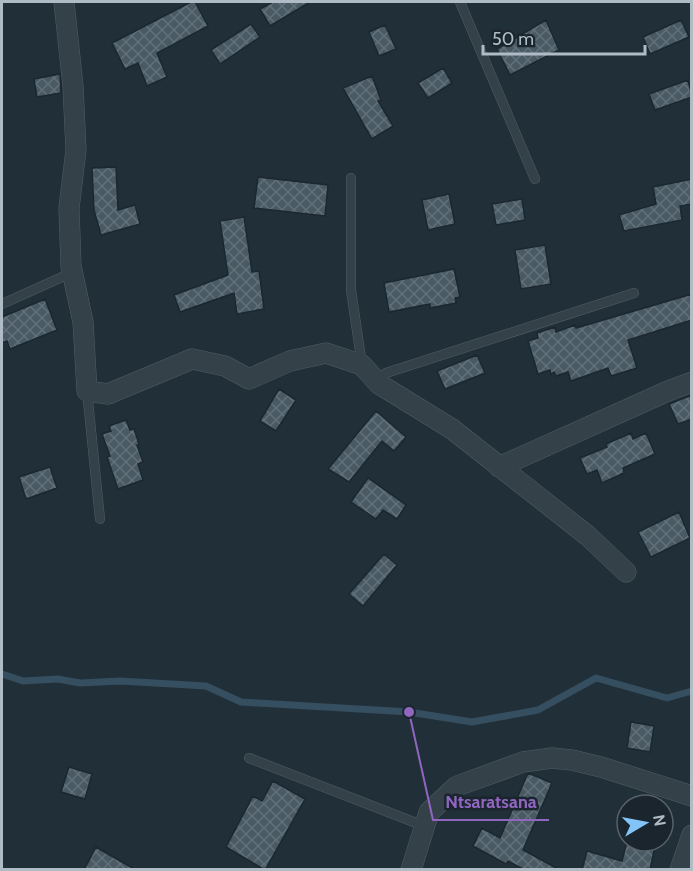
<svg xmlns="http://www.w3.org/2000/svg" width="693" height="871" viewBox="0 0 693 871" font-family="Cabin,sans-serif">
<defs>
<pattern id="building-cross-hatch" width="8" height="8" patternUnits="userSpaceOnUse" patternTransform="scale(1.5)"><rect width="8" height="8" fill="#495a64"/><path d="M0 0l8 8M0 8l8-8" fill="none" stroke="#617079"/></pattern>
</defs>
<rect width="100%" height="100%" fill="#212f38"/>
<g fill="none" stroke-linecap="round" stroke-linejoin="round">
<path stroke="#354e60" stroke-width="7" d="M 2,674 L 23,681 L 58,679 L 80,683 L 120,681 L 206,686 L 241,702 L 409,712 L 472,722 L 538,710 L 596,678 L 667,698 L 692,691"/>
</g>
<path fill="url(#building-cross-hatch)" stroke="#1c272f" stroke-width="1.5" d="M 191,2 L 195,2 L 208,26 L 157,53 L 167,77 L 147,86 L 138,63 L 125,69 L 112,43 Z
M 273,2 L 310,2 L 270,26 L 260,9 Z
M 546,20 L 559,50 L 510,75 L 497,49 Z
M 681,20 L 689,37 L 650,54 L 643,37 Z
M 251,24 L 260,37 L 220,64 L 211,50 Z
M 385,25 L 396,49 L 379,56 L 369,32 Z
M 443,68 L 452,83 L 428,98 L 418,83 Z
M 60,74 L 61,93 L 37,97 L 34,79 Z
M 372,76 L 381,100 L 378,101 L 393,126 L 372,139 L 343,88 Z
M 688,80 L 692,97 L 655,110 L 649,94 Z
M 116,167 L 118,210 L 135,205 L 140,224 L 101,235 L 94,210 L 92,168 Z
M 258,177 L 328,185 L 325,216 L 254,208 Z
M 692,179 L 692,204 L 680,206 L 682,220 L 624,231 L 619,215 L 656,204 L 653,187 Z
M 449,194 L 455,224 L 428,230 L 422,200 Z
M 522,199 L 525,220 L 496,225 L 492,204 Z
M 244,217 L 252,272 L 259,271 L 264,309 L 237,314 L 234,293 L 180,312 L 174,295 L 228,275 L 220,221 Z
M 545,245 L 551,284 L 521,289 L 515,250 Z
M 454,269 L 460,297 L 455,298 L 456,303 L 430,308 L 430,304 L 389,312 L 384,283 Z
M 692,294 L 692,320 L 628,340 L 637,368 L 611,376 L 608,368 L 571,381 L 568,372 L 556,376 L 554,372 L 551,374 L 550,370 L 538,374 L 528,341 L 538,338 L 537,333 L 555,327 L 556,332 L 575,325 L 576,328 Z
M 45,299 L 57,330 L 10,349 L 7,341 L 2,343 L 2,317 Z
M 477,355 L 485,373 L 445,389 L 437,371 Z
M 279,389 L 296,400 L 276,431 L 260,421 Z
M 692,395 L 692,419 L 678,424 L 669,404 Z
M 376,411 L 406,437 L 394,451 L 382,441 L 349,482 L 328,469 Z
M 126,420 L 130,430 L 134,429 L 139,444 L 137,445 L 143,462 L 138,464 L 143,480 L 118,489 L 107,457 L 110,456 L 102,434 L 111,431 L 109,426 Z
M 631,433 L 633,439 L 646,433 L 655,454 L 623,468 L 624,473 L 602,483 L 597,470 L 587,474 L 580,458 L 607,447 L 606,444 Z
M 50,467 L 57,488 L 26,499 L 19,477 Z
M 368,478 L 406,505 L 397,519 L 383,510 L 376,519 L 351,502 Z
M 679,512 L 690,538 L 651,557 L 638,532 Z
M 384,554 L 397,565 L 363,606 L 349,594 Z
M 631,722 L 654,726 L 650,752 L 627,748 Z
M 69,767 L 92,774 L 85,799 L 61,792 Z
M 528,773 L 552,783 L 523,850 L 560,870 L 525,870 L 508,861 L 506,864 L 473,846 L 482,828 L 500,838 Z
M 273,781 L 305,799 L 265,870 L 226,847 L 253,796 L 262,801 Z
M 627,841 L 656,841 L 650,870 L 582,870 L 587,851 L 622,861 Z
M 96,847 L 108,854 L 136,870 L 84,870 Z"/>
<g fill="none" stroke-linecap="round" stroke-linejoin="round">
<g stroke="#525e66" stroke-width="10">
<path id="service" d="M 460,2 L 535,179
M 351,178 L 351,290 L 362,365
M 2,304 L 71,273
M 379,384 L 386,373 L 634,293
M 87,391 L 100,519
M 249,758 L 424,826"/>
</g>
<g stroke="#525e66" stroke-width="21">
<path id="minor" d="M 64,2 L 73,86 L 76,150 L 69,208 L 71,266 L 83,322 L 87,391 L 108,394 L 192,359 L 225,366 L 249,379 L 290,361 L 326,353 L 362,365 L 379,384 L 452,429 L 588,536 L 626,572
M 499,467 L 668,391 L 692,382
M 411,870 L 429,812 L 457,786 L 523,762 L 552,758 L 572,760 L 601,767 L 692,796
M 680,870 L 692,835"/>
</g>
<use href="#service" stroke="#344149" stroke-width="9"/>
<use href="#minor" stroke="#344149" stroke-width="20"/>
</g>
<path fill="none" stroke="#9066c1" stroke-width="2" d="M409 712L433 820H549"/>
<circle fill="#9066c1" stroke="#1a252d" stroke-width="2" cx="409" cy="712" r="6"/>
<g font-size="18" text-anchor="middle" font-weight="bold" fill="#9066c1" stroke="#1a252d" stroke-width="5" stroke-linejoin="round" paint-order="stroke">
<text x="491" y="808">Ntsaratsana</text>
</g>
<rect width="693" height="871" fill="none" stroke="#afbcc5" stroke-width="6"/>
<g transform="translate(645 823) rotate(80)"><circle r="28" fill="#1a252d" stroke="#56616a" stroke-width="1.5"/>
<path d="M0-4.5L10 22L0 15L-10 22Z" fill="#82c4f7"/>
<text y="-9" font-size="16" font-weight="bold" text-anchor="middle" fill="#afbcc5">N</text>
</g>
<path d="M483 45v9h162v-9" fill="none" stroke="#afbcc5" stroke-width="3"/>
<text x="492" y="45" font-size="18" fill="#afbcc5" stroke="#1a252d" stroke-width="4.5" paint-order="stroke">50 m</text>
</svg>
